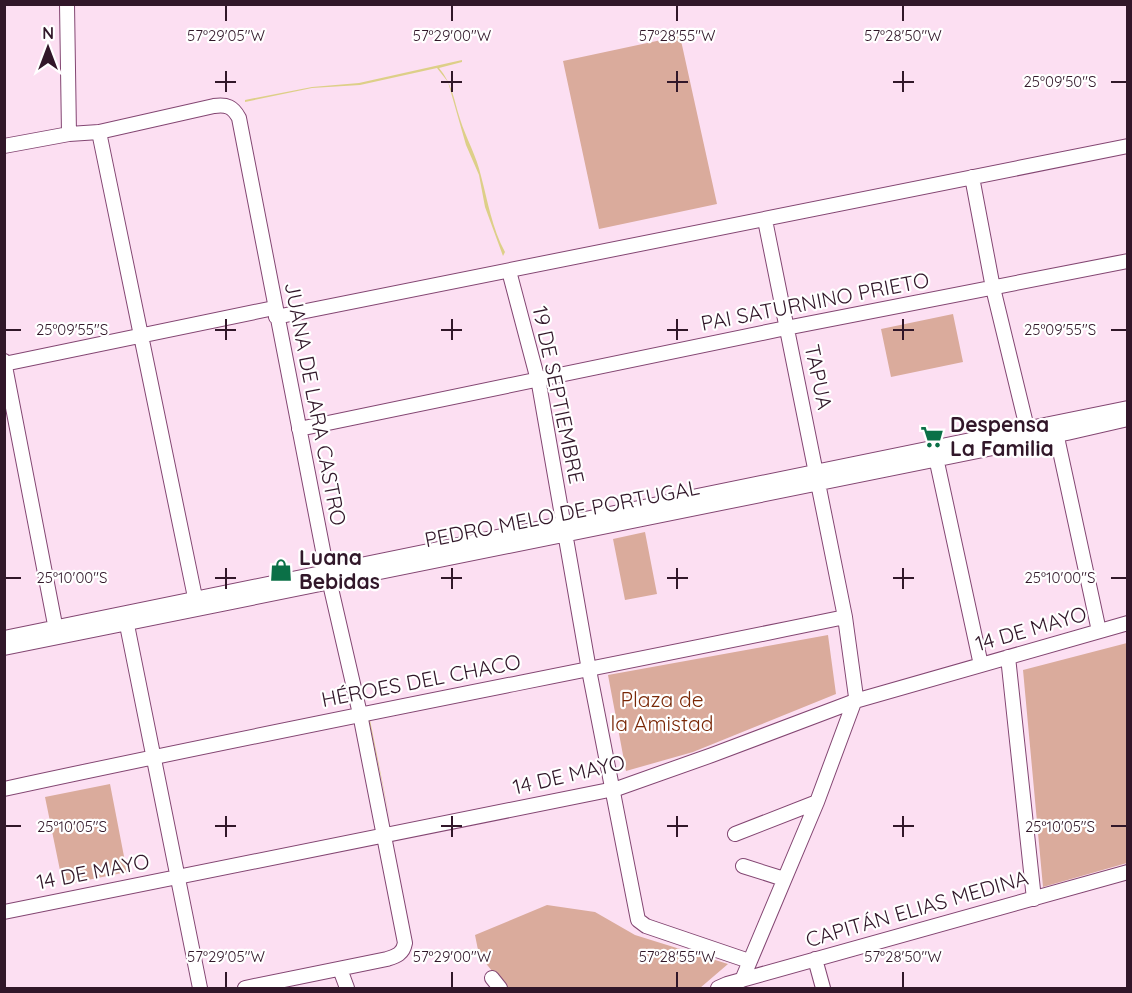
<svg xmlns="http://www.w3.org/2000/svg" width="1132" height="993" viewBox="0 0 1132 993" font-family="Quicksand,sans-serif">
<rect width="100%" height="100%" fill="#fcdff2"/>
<path fill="#daab9c" d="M 680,36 L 717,204 L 599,229 L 563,61 Z
M 953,314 L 963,362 L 891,377 L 881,329 Z
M 645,532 L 657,594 L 625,600 L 613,539 Z
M 828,635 L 836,694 L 693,752 L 626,771 L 608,675 Z
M 1127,643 L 1127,863 L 1043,887 L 1023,670 Z
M 110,784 L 127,872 L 63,885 L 45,797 Z
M 547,905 L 595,912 L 635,935 L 728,964 L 700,988 L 506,988 L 479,955 L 475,935 Z"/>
<path fill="#ddcf88" d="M 462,60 L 462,62 L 439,68 C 452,83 454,100 460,119 C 466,138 477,157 481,176 C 488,202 492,228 505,252 L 503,256 L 485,207 L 479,175 L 466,145 L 448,82 L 437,68 L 360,85 L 312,88 L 245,102 L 245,100 L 312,87 L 359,83 Z
M 585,676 L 370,720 L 391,825 L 369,721 L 367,720 Z"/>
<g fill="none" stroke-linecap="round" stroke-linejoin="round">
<g stroke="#834672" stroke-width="16">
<path id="minor" d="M 67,4 L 69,134
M 99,132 L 197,607
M 4,146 L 69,134 L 99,132 L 214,106 C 227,104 233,107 239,118 L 327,571 L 360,714 L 405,943 C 403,954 396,956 387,959 L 245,988
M 972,177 L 993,288 L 1027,428
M 509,271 L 539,384 L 589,670 L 638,920 L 646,926 L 749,961
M 276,317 L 1128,146
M 4,361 L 57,635
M 4,364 L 274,308
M 1055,428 L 1099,631
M 299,429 L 786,328 L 1128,261
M 935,453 L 981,665
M 125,615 L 200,988
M 4,638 L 1128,408
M 4,648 L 1067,433 L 1128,419
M 1008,657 L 1034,899
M 4,789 C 284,728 565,675 845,617
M 735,834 L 817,802
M 743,866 L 784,879
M 4,912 L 619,788 L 712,755 L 855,701 L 1128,623
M 815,959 L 823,988
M 340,969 L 347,988
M 492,978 L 500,988
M 742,980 L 817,802 L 856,697 L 845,617 L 765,220
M 718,988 L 727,984 L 1128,872"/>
</g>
<use href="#minor" stroke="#fff" stroke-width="14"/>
</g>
<path fill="none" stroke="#311729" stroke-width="2" d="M 226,6 L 226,21M 452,6 L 452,21M 677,6 L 677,21M 903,6 L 903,21M 226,71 L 226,92M 452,71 L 452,92M 677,71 L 677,92M 903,71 L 903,92M 215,82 L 236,82M 441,82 L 462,82M 667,82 L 688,82M 893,82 L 914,82M 1111,82 L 1126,82M 226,319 L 226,340M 452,319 L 452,340M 677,319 L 677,340M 903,319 L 903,340M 6,330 L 21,330M 215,330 L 236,330M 441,330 L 462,330M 667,330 L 688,330M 893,330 L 914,330M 1111,330 L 1126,330M 226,568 L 226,589M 452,568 L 452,589M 677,568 L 677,589M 903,568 L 903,589M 6,578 L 21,578M 215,578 L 236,578M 441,578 L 462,578M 667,578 L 688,578M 893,578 L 914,578M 1111,578 L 1126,578M 226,816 L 226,837M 452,816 L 452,837M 677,816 L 677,837M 903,816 L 903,837M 6,826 L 21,826M 215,826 L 236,826M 441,826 L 462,826M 667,826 L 688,826M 893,826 L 914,826M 1111,826 L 1126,826M 226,972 L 226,987M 452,972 L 452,987M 677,972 L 677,987M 903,972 L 903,987"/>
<defs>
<g id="supermarket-bare" transform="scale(1.8)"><path d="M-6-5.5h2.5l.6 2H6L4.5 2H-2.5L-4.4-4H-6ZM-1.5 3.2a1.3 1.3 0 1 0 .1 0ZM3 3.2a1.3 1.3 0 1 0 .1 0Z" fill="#0b7047" stroke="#fff" stroke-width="2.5" paint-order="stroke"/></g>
<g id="shop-bare" transform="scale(1.8)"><path d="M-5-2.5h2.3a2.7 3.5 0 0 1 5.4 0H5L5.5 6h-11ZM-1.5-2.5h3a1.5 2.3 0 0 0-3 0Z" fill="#0b7047" stroke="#fff" stroke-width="2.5" paint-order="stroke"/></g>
</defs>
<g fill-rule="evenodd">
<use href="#supermarket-bare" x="932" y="437"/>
<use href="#shop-bare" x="281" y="570"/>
</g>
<g text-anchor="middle" stroke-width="4.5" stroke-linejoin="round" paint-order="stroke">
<g font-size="21" fill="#311729" stroke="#fff">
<text transform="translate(815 302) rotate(-11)" y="7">PAI SATURNINO PRIETO</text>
<text transform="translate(818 377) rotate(78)" y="7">TAPUA</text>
<text transform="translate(558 395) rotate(78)" y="7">19 DE SEPTIEMBRE</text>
<text transform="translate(315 404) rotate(79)" y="7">JUANA DE LARA CASTRO</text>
<text transform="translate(562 514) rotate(-11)" y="7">PEDRO MELO DE PORTUGAL</text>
<text transform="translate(1031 629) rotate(-16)" y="7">14 DE MAYO</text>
<text transform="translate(421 681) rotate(-11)" y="7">HÉROES DEL CHACO</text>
<text transform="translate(569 775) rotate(-13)" y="7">14 DE MAYO</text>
<text transform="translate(93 872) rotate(-11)" y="7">14 DE MAYO</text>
<text transform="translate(917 909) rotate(-16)" y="7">CAPITÁN ELIAS MEDINA</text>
</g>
<g font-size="21" font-weight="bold" fill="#311729" stroke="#fff" text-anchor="start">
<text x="950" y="432">Despensa<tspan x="950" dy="24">La Familia</tspan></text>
<text x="299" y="565">Luana<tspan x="299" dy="24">Bebidas</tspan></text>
</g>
<g font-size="21" fill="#792706" stroke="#fff">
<text x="662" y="707">Plaza de<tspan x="662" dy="24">la Amistad</tspan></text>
</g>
</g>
<g font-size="15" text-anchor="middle" fill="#311729" stroke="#fff" stroke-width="4.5" stroke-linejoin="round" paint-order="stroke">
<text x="226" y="41">57°29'05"W</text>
<text x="452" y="41">57°29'00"W</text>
<text x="677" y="41">57°28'55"W</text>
<text x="903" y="41">57°28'50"W</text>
<text x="1060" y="87">25°09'50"S</text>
<text x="72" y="335">25°09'55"S</text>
<text x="1060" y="335">25°09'55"S</text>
<text x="72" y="583">25°10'00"S</text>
<text x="1060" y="583">25°10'00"S</text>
<text x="72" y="832">25°10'05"S</text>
<text x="1060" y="832">25°10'05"S</text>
<text x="226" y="962">57°29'05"W</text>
<text x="452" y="962">57°29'00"W</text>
<text x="677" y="962">57°28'55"W</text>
<text x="903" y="962">57°28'50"W</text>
</g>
<rect width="1132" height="993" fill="none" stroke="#311729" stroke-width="12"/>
<g transform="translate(48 48)" stroke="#ffffff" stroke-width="4.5" paint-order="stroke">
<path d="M0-4.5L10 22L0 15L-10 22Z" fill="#311729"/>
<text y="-9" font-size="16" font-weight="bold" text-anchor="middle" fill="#311729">N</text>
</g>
</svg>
